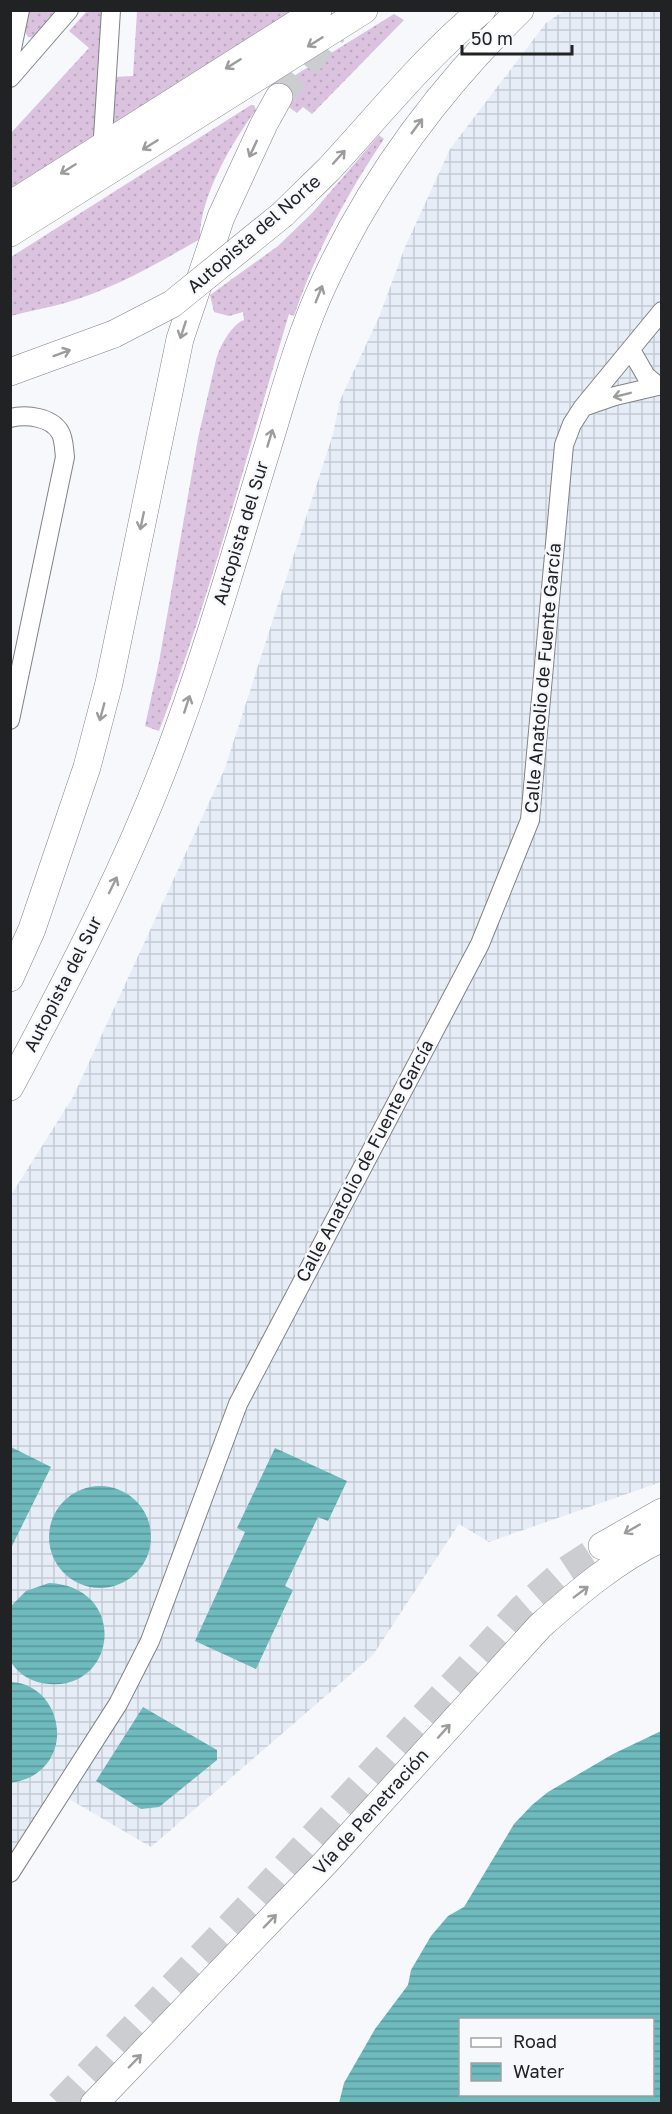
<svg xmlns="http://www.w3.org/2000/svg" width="672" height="2114" viewBox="0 0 672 2114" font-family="'Golos Text',sans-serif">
<defs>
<pattern id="industrial-grid" width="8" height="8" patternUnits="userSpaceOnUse" patternTransform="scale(1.5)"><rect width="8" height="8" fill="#e6edf7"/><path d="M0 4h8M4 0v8" fill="none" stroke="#c5cbd3"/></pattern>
<pattern id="garden-dots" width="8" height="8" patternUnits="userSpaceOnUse" patternTransform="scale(1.5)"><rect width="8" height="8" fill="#dbc3e0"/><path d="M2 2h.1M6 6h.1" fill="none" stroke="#bca7c0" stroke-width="1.8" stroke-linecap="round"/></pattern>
<pattern id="water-rules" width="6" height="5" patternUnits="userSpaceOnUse" patternTransform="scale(1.5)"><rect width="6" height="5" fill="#6ebabd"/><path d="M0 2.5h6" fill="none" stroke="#5a9799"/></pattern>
</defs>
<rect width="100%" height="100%" fill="#f6f8fc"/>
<path fill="url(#industrial-grid)" d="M 564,11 L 661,11 L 661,1482 L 489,1542 L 459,1524 L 373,1655 L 151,1847 L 52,1789 L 22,1839 L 11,1855 L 11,1195 L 73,1097 L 225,768 L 333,434 L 340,400 L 379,317 L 405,247 L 450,149 L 546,23 Z"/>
<path fill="url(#garden-dots)" d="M 26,11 L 61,11 L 35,38 L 28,37 L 24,30 Z
M 87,11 L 116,11 L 113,77 L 133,76 L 137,11 L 297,11 L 11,192 L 10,134 L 89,48 L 69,31 Z
M 394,14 L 404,20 L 312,114 L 303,107 L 297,113 L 268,92 Z
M 251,105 L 254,105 L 256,110 C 232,142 199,198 200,239 C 157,264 113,289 65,303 C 47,308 29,311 11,316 L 11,257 Z
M 379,135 L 384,139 C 347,194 315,253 294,316 L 289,314 C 247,453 211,595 159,731 L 145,726 L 159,662 L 198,438 L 216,360 C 220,346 231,325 244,320 L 243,312 L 229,316 L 214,312 L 210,295 L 278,246 L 313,212 Z"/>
<path fill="url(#water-rules)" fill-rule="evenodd" d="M 11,1447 L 51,1467 L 11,1548 Z
M 275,1448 L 347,1481 L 328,1521 L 318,1517 L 285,1586 L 293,1590 L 256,1669 L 195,1641 L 245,1532 L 237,1528 Z
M49 1537a51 51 0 1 1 102 0a51 51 0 1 1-102 0Z
M 49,1583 C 129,1587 117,1690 49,1684 C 33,1683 19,1675 11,1662 L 11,1606 L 26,1591 Z
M 11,1682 C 57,1684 74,1747 37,1773 C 29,1779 20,1781 11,1783 Z
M 143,1707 L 217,1750 L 217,1760 L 159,1807 L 141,1809 L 96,1781 Z
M 661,1731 L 661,2103 L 339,2103 L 344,2083 L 375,2029 L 408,1985 L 411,1970 L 431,1936 L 448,1916 L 464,1907 L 514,1824 L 532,1805 L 548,1792 L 613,1754 ZM 460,2020 L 652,2020 L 652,2094 L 460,2094 Z"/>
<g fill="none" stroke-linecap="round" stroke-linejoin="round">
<path stroke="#cbcdd1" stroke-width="27" stroke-dasharray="27 14" stroke-linecap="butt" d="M 279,97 L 334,32
M 59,2104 L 256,1898 L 522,1608 L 564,1571 L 602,1546"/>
<g stroke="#808285" stroke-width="20">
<path id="minor" d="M 10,58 L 20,10
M 10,78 L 69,10
M 103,137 L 111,10
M 631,350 L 646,376 L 658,386
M 583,407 L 615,396 L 662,385
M 10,418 C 27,414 51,417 60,432 C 64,438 64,450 65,457 L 10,720
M 10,1873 L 118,1704 L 150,1641 L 238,1404 L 480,944 L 530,820 L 564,445 L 572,424 L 583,407 L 662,311"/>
</g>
<g stroke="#808285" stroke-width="28">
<path id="highway" d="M 10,205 L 318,10
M 283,214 C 298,199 314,184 329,169 C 379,115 425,57 482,10
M 10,233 L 364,10
M 10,372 L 114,334
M 10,978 L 32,929 L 87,767 L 109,683 L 180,339 L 221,217 L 264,124 L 279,97
M 10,1087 C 72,971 133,855 177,732 C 211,639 238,543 267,449 C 284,394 299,336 324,283 C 371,181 439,89 520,10
M 602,1546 L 662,1512
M 94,2104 L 326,1862 L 540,1626 C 576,1594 617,1559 662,1538"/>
</g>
<use href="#minor" stroke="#fff" stroke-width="18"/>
<use href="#highway" stroke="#fff" stroke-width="27"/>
<g stroke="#808285" stroke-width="28" stroke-linecap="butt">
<path id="highway-bridge" d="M 114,334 L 172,304 L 283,214"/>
</g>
<use href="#highway-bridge" stroke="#fff" stroke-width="27"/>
</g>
<defs><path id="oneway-shaft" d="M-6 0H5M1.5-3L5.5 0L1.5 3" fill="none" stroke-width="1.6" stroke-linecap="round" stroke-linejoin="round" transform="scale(1.5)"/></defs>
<g stroke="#9b9c9c">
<use href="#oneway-shaft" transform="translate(315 42) rotate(148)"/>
<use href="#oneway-shaft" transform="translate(233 64) rotate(148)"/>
<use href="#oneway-shaft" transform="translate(417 126) rotate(-53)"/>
<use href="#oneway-shaft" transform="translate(150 145) rotate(148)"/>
<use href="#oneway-shaft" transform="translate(253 149) rotate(115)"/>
<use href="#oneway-shaft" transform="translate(339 157) rotate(-48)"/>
<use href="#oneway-shaft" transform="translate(68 169) rotate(148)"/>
<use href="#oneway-shaft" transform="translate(319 294) rotate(-68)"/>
<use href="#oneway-shaft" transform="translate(183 330) rotate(108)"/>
<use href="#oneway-shaft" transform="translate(62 353) rotate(-20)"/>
<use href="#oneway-shaft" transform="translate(622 395) rotate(166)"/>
<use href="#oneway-shaft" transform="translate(270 438) rotate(-73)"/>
<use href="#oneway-shaft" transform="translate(142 521) rotate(102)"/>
<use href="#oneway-shaft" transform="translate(187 704) rotate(-72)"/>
<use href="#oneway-shaft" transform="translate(102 712) rotate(105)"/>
<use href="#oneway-shaft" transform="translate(113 885) rotate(-64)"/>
<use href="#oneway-shaft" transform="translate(632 1529) rotate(150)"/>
<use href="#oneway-shaft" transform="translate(581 1592) rotate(-37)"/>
<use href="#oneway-shaft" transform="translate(444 1731) rotate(-48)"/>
<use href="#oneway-shaft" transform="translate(270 1921) rotate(-46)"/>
<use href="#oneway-shaft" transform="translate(135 2061) rotate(-46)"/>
</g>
<g text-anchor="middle" stroke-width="5" stroke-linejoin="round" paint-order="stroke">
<g font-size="18" fill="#212223" stroke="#f6f8fc">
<text transform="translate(254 234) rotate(-41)" y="6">Autopista del Norte</text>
<text transform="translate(241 533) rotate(-73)" y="6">Autopista del Sur</text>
<text transform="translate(543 678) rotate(-85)" y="6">Calle Anatolio de Fuente García</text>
<text transform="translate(63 984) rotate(-63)" y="6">Autopista del Sur</text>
<text transform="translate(365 1161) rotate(-62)" y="6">Calle Anatolio de Fuente García</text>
<text transform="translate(371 1812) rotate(-48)" y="6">Vía de Penetración</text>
</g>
</g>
<rect width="672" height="2114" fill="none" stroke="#212223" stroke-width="24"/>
<rect x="459" y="2018" width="195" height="78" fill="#f6f8fc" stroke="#a1a2a5" stroke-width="1.5"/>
<rect x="471" y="2038" width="30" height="9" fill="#ffffff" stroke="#a1a2a5" stroke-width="1.5"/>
<text x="513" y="2048" font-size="18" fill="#212223">Road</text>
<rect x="471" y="2063" width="30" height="18" fill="url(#water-rules)" stroke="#a1a2a5" stroke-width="1.5"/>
<text x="513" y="2078" font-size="18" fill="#212223">Water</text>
<path d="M462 45v9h110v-9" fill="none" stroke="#212223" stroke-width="3"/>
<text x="471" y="45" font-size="18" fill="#212223" stroke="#f6f8fc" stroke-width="4.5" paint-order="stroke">50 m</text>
</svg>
